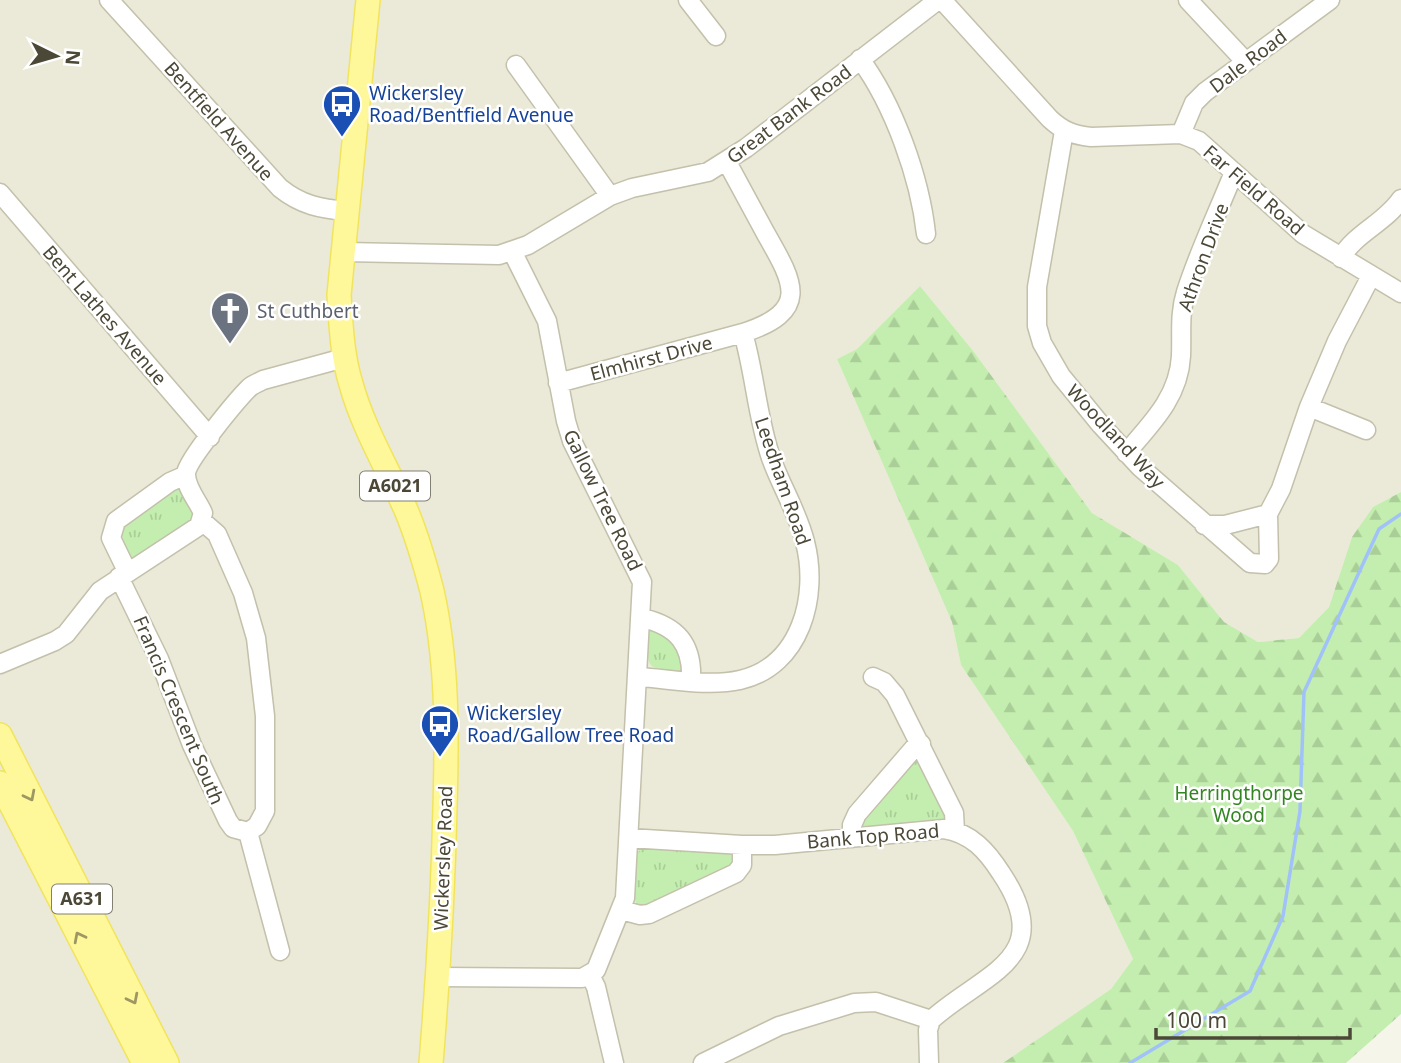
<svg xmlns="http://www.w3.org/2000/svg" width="1401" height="1063" viewBox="0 0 1401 1063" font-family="'Noto Sans',sans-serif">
<defs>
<pattern id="grass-tufts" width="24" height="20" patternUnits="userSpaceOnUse" patternTransform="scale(1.75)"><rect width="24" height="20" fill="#c4eeaf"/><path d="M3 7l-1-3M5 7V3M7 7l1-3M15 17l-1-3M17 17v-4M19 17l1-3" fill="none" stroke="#aace97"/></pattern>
<pattern id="forest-firs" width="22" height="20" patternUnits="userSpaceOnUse" patternTransform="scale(1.75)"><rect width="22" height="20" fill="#c4eeaf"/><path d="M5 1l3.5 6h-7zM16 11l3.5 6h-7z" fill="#aace97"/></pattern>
</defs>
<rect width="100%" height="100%" fill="#f6f5ea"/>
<path fill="#ebe9d7" d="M 0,0 L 1401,0 L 1401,492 L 1373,507 L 1352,537 L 1329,607 L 1299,638 L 1258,642 L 1224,622 L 1178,565 L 1092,513 L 974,352 L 920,286 L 857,349 L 837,359 L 952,622 L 961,665 L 1073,831 L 1133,959 L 1111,989 L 1003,1063 L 0,1063 Z"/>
<path fill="url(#grass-tufts)" d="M 175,485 C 189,491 194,507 196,520 L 136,560 L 130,560 L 116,532 Z
M 654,628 L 679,645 L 683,672 L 679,674 C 645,668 646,667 649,632 Z
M 917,758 L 947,816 L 943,823 L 861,829 L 859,825 Z
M 644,846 L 733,851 L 738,864 L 649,907 L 637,905 L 634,897 L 637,853 Z"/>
<path fill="url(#forest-firs)" d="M 920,286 L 974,352 L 1092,513 L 1178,565 L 1224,622 L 1258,642 L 1299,638 L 1329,607 L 1352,537 L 1373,507 L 1401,492 L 1401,1014 L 1346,1063 L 1003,1063 L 1111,989 L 1133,959 L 1073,831 L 961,665 L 952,622 L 837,359 L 857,349 Z"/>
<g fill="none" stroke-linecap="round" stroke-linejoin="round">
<path stroke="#a1c2f8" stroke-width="3.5" d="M 1130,1063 L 1250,991 L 1283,916 L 1300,811 L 1304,692 L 1379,529 L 1401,514"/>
<g stroke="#c3c0ab" stroke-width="21">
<path id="minor" d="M 109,0 L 280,188 C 301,205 321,209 347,211
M 688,0 L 716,36
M 942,0 L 1050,119 C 1063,131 1073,135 1091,137 L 1181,134 L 1199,141 L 1303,234 L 1401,293
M 1188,0 L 1245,61
M 860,59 C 894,105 920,178 926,234
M 516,65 L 610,196
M 1064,131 L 1037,287 L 1037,326 L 1042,343 L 1061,376 L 1101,425 L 1140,467 L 1250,563 L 1265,564 L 1269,559 L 1268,514 L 1281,489 L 1309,407 L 1337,341 L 1371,276
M 1181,134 L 1194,103 L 1205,92 L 1330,0
M 0,193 L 210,437
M 344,252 L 499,255 L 528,245 L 610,196 L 632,188 L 708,172 L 746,148 L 938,0
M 1341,258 C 1355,233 1385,223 1401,199
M 558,383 L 743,333
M 1309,407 L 1366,430
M 1126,453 C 1151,424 1179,397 1181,356 C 1182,334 1179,314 1186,292 C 1199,251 1218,212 1234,172
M 202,521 L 217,534 L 243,593 L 256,638 L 265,716 L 265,811 L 257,826 L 248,832
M 1204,525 L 1225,525 L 1268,514
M 127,571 L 111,538 L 116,521 L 170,482 L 186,475
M 119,577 L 159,659 L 192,745 L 228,821 L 233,828 L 248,832
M 642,618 C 677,626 693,644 691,681
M 0,664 L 55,641 L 66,634 L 100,591 L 199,526 L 203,513 C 198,501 185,487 186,473 C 188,459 237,400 249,388 C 253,384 258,383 263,380 L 344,358
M 639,677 C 670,679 708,687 740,680 C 801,666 819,596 805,542 C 798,513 781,486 771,458 C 757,417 755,374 743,333 C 811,311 794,283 766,234 C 753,210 740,186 727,162
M 873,677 L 884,682 L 895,695 L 954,813 L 955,831
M 248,832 L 280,951
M 629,838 L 742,845 L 775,845 L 944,829 C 971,833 987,851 1001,873 C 1059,959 983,973 931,1020 L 928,1030 L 929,1063
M 852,838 L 852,825 L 857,814 L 914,748 L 921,744
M 621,910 L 640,915 L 649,914 L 736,873 L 742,865 L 742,845
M 590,975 L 596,987 L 614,1063
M 438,977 L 582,978 L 596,970 L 625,898 L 642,582 L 572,441 L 566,421 L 547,321 L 512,251
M 703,1063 L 779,1026 L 854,1003 L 876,1002 L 931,1020"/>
</g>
<g stroke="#f1e45d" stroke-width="26">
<path id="major" d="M 368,0 L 339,295 C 341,325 342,355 351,384 C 363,428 388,469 406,510 C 417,536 425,564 432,591 C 448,662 447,736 445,808 C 443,893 438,978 431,1063
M 0,735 L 167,1063
M 0,783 L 144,1063"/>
</g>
<use href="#minor" stroke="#fff" stroke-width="18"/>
<use href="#major" stroke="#fff89a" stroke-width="23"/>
</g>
<defs><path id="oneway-chevron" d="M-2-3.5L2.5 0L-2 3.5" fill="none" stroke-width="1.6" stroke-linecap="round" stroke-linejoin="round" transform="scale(1.75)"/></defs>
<g stroke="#9d9764">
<use href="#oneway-chevron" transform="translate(30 796) rotate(63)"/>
<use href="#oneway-chevron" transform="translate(79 937) rotate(-117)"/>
<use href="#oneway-chevron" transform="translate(133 999) rotate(63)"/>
</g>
<defs>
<g id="bus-pin" transform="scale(2.0125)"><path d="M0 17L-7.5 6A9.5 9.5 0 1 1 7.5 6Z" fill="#1a4fb4" stroke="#fff"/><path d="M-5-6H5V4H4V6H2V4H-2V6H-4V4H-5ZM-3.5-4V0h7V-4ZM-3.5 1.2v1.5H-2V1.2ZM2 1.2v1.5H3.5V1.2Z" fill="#fff"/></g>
<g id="church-pin" transform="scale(2.0125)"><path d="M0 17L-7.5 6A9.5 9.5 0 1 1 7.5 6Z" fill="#6b7280" stroke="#fff"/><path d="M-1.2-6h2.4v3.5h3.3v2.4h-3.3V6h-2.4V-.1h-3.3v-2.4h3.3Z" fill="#fff"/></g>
</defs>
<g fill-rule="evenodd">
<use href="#bus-pin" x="342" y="104"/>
<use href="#church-pin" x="230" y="311"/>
<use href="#bus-pin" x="440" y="724"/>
</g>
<g text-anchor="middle" stroke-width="5" stroke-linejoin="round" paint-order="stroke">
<g fill="#fff" stroke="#827f73" stroke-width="2">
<rect x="360" y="471.5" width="70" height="29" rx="5"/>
<rect x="52" y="884.5" width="60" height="29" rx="5"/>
</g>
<g font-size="18" font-weight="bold" fill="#4c4837">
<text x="395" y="492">A6021</text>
<text x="82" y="905">A631</text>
</g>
<g font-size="19" fill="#4c4837" stroke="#fff">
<text transform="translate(1248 61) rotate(-37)" y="7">Dale Road</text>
<text transform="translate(789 114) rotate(-37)" y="7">Great Bank Road</text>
<text transform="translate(219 121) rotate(48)" y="7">Bentfield Avenue</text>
<text transform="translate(1254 190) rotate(41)" y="7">Far Field Road</text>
<text transform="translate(1203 257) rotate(-70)" y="7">Athron Drive</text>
<text transform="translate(105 315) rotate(49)" y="7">Bent Lathes Avenue</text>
<text transform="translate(651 358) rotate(-15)" y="7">Elmhirst Drive</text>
<text transform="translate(1116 436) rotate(47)" y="7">Woodland Way</text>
<text transform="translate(783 481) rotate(71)" y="7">Leedham Road</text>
<text transform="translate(603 500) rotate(64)" y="7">Gallow Tree Road</text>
<text transform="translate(179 710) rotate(67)" y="7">Francis Crescent South</text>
<text transform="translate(873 836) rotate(-5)" y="7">Bank Top Road</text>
<text transform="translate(443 858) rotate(-88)" y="7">Wickersley Road</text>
</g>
<g font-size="19" fill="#164399" stroke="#fff" text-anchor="start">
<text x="369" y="100">Wickersley<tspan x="369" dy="22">Road/Bentfield Avenue</tspan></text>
<text x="467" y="720">Wickersley<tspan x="467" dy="22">Road/Gallow Tree Road</tspan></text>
</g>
<g font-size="19" fill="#5b616d" stroke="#fff" text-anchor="start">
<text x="257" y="318">St Cuthbert</text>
</g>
<g font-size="19" fill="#338522" stroke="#fff">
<text x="1239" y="800">Herringthorpe<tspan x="1239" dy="22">Wood</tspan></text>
</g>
</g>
<g transform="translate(56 56) rotate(95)" stroke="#ffffff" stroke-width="5" paint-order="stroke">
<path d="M0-5L12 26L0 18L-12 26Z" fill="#4c4837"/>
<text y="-10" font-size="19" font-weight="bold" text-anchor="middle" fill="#4c4837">N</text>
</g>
<path d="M1156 1028v10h194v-10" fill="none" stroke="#4c4837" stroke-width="3.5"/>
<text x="1166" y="1028" font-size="21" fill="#4c4837" stroke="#ffffff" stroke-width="5" paint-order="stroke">100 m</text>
</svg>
